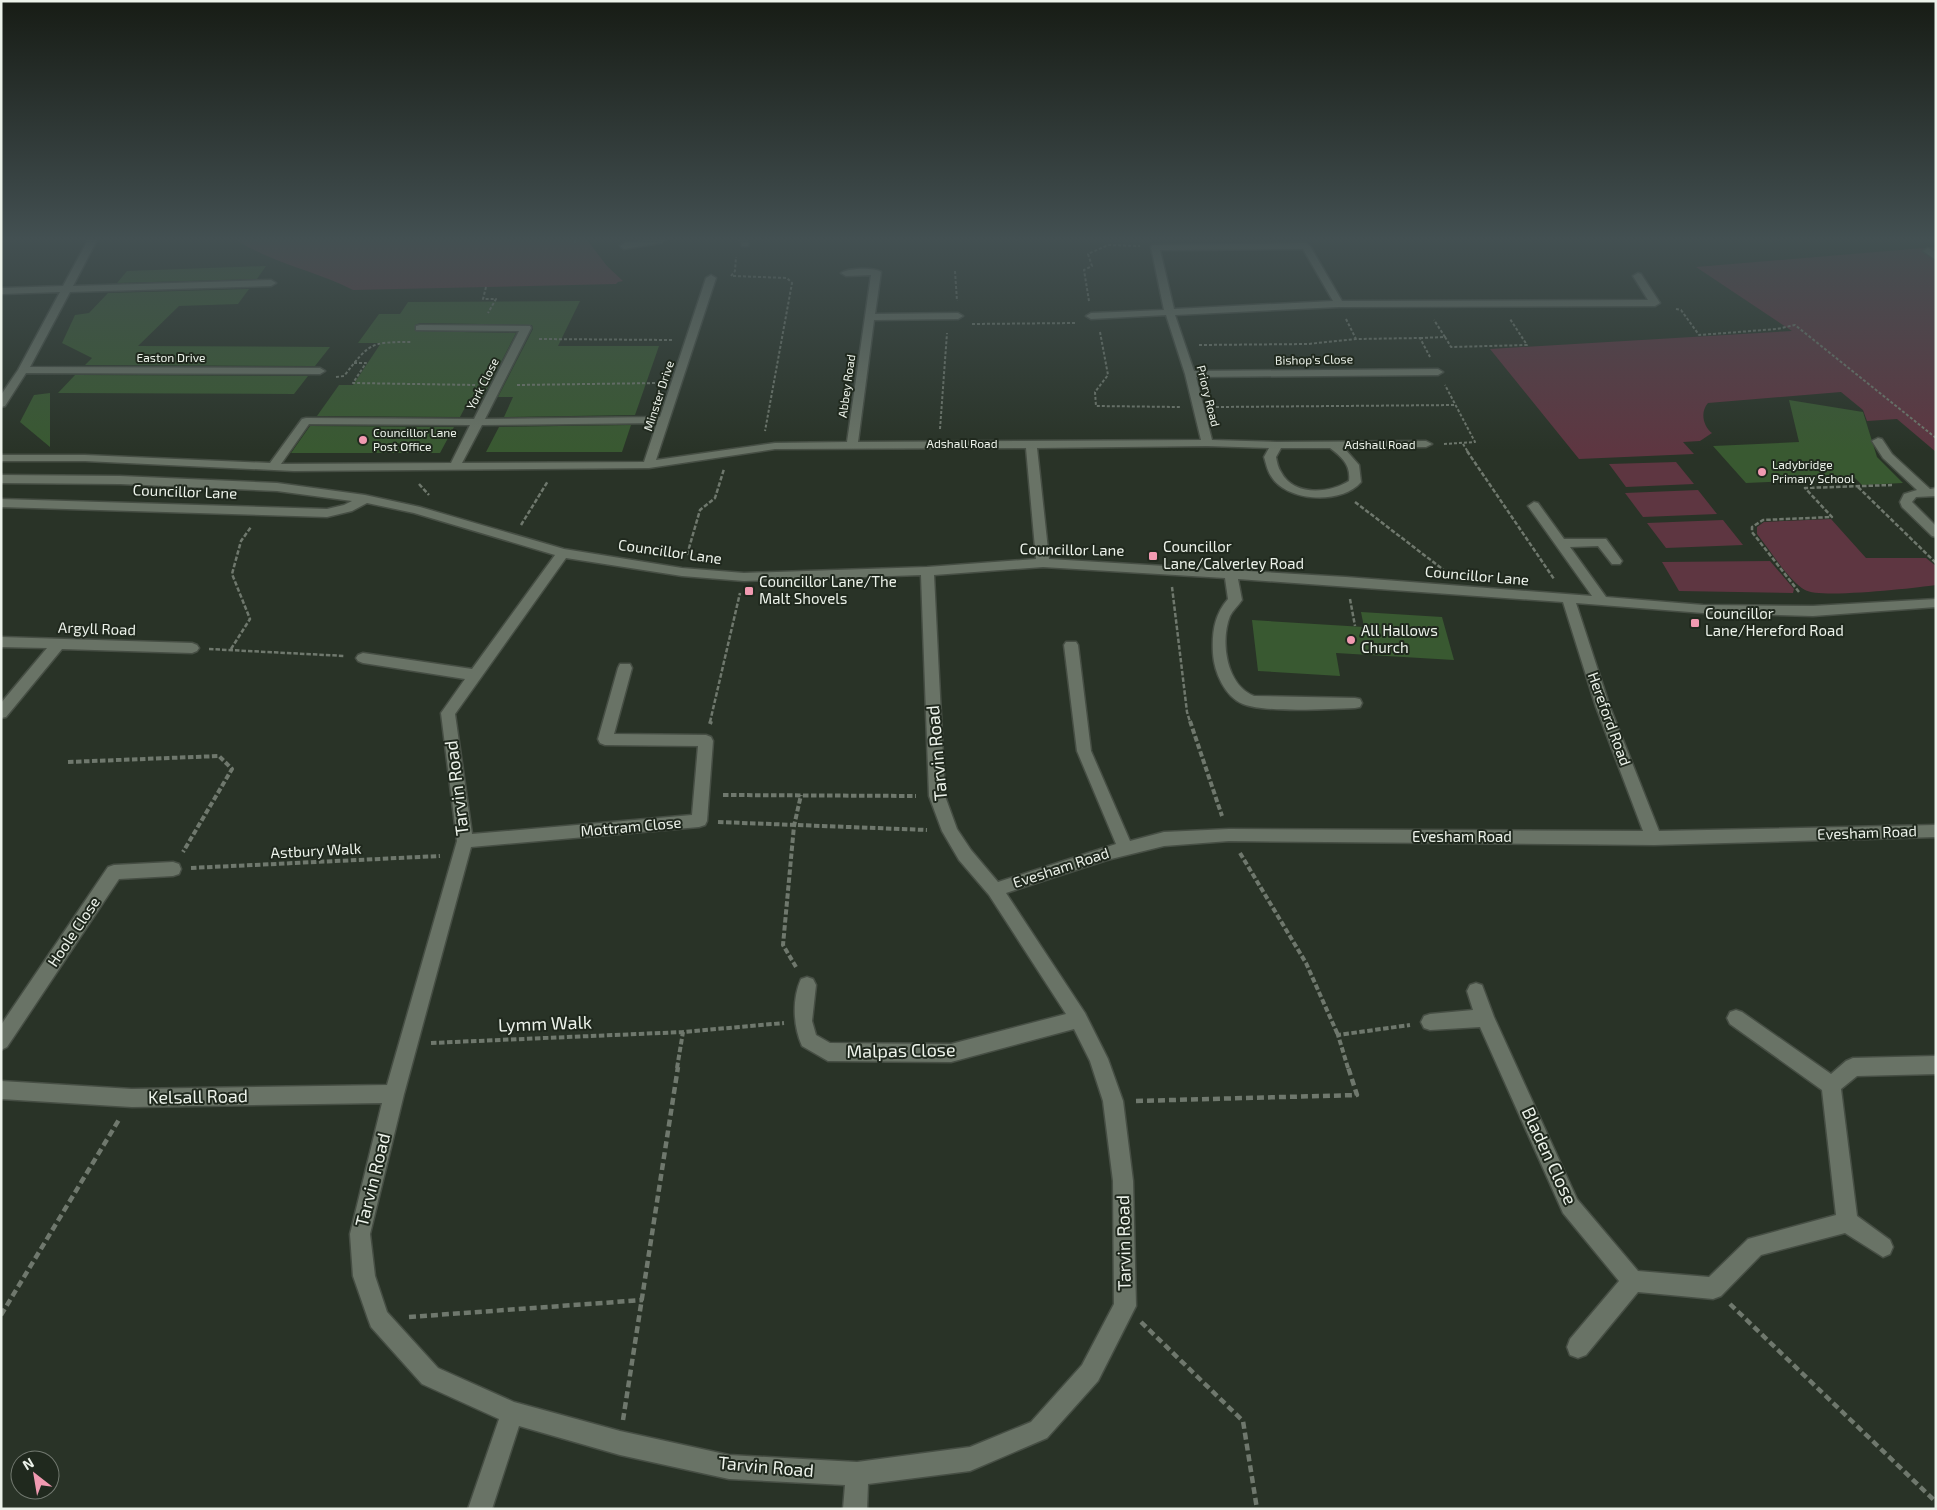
<svg xmlns="http://www.w3.org/2000/svg" width="1937" height="1510" viewBox="0 0 1937 1510" font-family="'Exo 2',sans-serif">
<rect width="100%" height="100%" fill="#293327"/>
<path fill="#5e3641" d="M 236,240 L 587,240 L 607,266 L 623,281 L 618,282 L 616,284 L 353,290 C 316,271 272,263 236,240 Z
M 1936,247 L 1936,452 L 1897,419 L 1867,421 L 1863,410 L 1841,392 L 1708,403 C 1700,412 1703,426 1712,433 L 1700,441 L 1683,442 L 1694,454 L 1579,459 L 1490,349 L 1792,331 L 1696,267 Z
M 1676,462 L 1694,484 L 1626,487 L 1609,464 Z
M 1698,490 L 1717,514 L 1643,517 L 1625,493 Z
M 1831,519 L 1866,558 L 1926,558 L 1936,566 L 1936,585 C 1915,588 1819,599 1805,590 C 1789,581 1770,550 1757,534 L 1757,527 L 1764,522 Z
M 1723,520 L 1743,545 L 1666,548 L 1647,523 Z
M 1770,561 L 1794,589 L 1793,593 L 1679,591 L 1662,562 Z"/>
<path fill="#395931" d="M 266,266 L 257,279 L 117,283 L 127,271 Z
M 249,289 L 238,304 L 179,306 L 138,346 L 330,347 L 315,366 L 85,365 L 92,358 L 62,343 L 75,315 L 89,313 L 108,293 Z
M 580,301 L 558,346 L 659,346 L 635,415 L 504,417 L 513,397 L 498,397 L 533,329 L 532,325 L 420,323 L 415,325 L 415,331 L 516,333 L 483,397 L 470,398 L 460,417 L 317,416 L 339,385 L 353,385 L 381,343 L 358,343 L 379,314 L 400,314 L 408,302 Z
M 75,375 L 308,376 L 294,394 L 58,393 Z
M 50,393 L 50,447 L 20,422 L 34,395 Z
M 1789,400 L 1863,412 L 1877,457 L 1903,483 L 1862,485 L 1855,478 L 1746,483 L 1713,446 L 1799,442 Z
M 631,425 L 622,452 L 486,452 L 499,427 Z
M 310,426 L 454,427 L 440,453 L 291,453 Z
M 1361,612 L 1442,617 L 1454,660 L 1336,653 L 1340,676 L 1258,671 L 1252,620 L 1364,627 Z"/>
<g fill="none" stroke-linecap="round" stroke-linejoin="round">
<g stroke="#464e44" stroke-width="3">
<path id="minor" d="M 88,240 L 97,240 L 73,286 L 271,280 L 276,283 L 271,286 L 70,292 L 30,367 L 320,368 L 325,371 L 320,374 L 26,373 L 5,406 L 1,407 L 1,395 L 18,370 L 60,292 L 1,294 L 1,288 L 63,286 Z
M 644,240 L 665,240 L 661,243 L 624,249 L 620,246 L 624,243 Z
M 740,240 L 748,240 L 749,244 L 748,246 L 742,246 Z
M 1306,243 L 1310,246 L 1342,301 L 1648,300 L 1633,276 L 1638,273 L 1641,274 L 1660,303 L 1655,306 L 1339,307 L 1175,315 L 1194,371 L 1438,369 L 1443,372 L 1438,375 L 1196,377 L 1212,440 L 1277,442 L 1426,441 L 1432,444 L 1426,447 L 1344,448 L 1359,465 L 1361,482 C 1342,505 1286,502 1271,476 C 1267,470 1266,463 1264,457 L 1269,448 L 1207,446 L 1037,448 L 1049,559 L 1346,577 L 1592,596 L 1528,506 L 1534,502 L 1538,503 L 1564,539 L 1606,539 L 1622,561 L 1620,564 L 1612,564 L 1598,546 L 1570,547 L 1606,597 L 1703,605 L 1813,606 L 1936,599 L 1936,607 L 1813,616 L 1703,613 L 1576,603 L 1610,707 L 1659,831 L 1936,825 L 1936,837 L 1654,845 L 1229,841 L 1164,846 L 1107,860 L 1006,893 L 1085,1013 L 1108,1059 L 1123,1101 L 1133,1181 L 1136,1306 L 1098,1381 L 1047,1438 L 970,1471 L 868,1484 L 867,1509 L 843,1509 L 845,1485 L 729,1479 L 620,1455 L 519,1426 L 492,1509 L 468,1509 L 499,1419 L 422,1384 L 371,1327 L 368,1319 L 353,1276 L 350,1234 L 382,1103 L 132,1107 L 1,1099 L 1,1081 L 132,1089 L 387,1085 L 457,841 L 441,713 L 465,679 L 363,663 L 358,661 L 356,658 L 358,655 L 363,653 L 472,669 L 555,555 L 414,513 L 367,503 L 352,511 L 327,517 L 1,507 L 1,499 L 327,509 L 344,505 L 352,501 L 277,491 L 120,484 L 1,483 L 1,475 L 120,476 L 277,483 L 365,495 L 420,507 L 564,549 L 682,568 L 744,573 L 927,567 L 1036,559 L 1026,448 L 775,449 L 649,468 L 294,471 L 85,461 L 1,461 L 1,455 L 85,455 L 270,463 L 302,419 L 306,418 L 474,419 L 519,331 L 416,330 L 416,326 L 420,325 L 530,326 L 531,328 L 485,419 L 660,417 L 706,278 L 711,275 L 716,278 L 656,460 L 775,443 L 847,442 L 871,275 L 846,276 L 841,273 C 848,268 874,267 881,272 L 875,314 L 958,313 L 963,316 L 958,319 L 874,320 L 858,442 L 1201,440 L 1185,374 L 1166,315 L 1091,319 L 1086,316 L 1091,313 L 1164,310 L 1151,247 L 1152,245 ZM 1303,249 L 1333,301 L 1174,309 L 1160,250 ZM 657,423 L 644,462 L 462,463 L 482,425 ZM 309,424 L 470,425 L 451,463 L 281,464 ZM 1281,448 L 1330,448 C 1342,457 1351,465 1349,481 C 1330,493 1294,497 1281,472 C 1278,468 1277,462 1276,457 ZM 566,558 L 682,576 L 744,581 L 921,575 L 929,796 L 942,831 L 959,860 L 989,895 L 1066,1014 L 951,1044 L 830,1043 L 816,1035 L 812,1021 L 816,985 L 813,979 L 807,977 L 801,979 C 792,999 793,1026 802,1046 L 828,1061 L 951,1062 L 1074,1029 L 1090,1061 L 1103,1101 L 1113,1181 L 1114,1304 L 1082,1365 L 1031,1422 L 970,1447 L 857,1462 L 729,1455 L 620,1431 L 514,1402 L 438,1368 L 387,1312 L 375,1276 L 370,1234 L 404,1094 L 471,847 L 699,827 L 705,825 L 707,821 L 713,741 L 711,737 L 706,735 L 614,734 L 632,668 L 630,664 L 620,664 L 618,668 L 598,739 L 600,743 L 605,745 L 698,746 L 692,815 L 472,834 L 455,714 ZM 1043,567 L 1225,578 L 1228,599 C 1214,615 1212,633 1213,653 C 1214,672 1225,697 1243,704 C 1266,713 1328,709 1355,708 L 1360,707 L 1362,703 L 1360,699 L 1355,698 L 1254,696 C 1226,685 1220,641 1230,616 C 1233,610 1238,606 1242,600 L 1238,579 L 1563,602 L 1596,707 L 1643,831 L 1229,829 L 1164,832 L 1130,841 L 1091,751 L 1078,645 L 1076,642 L 1066,642 L 1064,645 L 1077,751 L 1116,844 L 998,882 L 971,850 L 957,829 L 945,796 L 934,575 Z
M 1928,248 L 1936,252 L 1936,260 L 1923,251 Z
M 1878,438 L 1882,439 L 1892,454 L 1930,489 L 1936,488 L 1936,496 L 1916,497 L 1912,502 L 1936,526 L 1936,537 L 1932,536 L 1902,507 L 1900,502 L 1904,494 L 1917,490 L 1883,458 L 1872,441 Z
M 1,637 L 192,643 L 197,645 L 199,648 L 197,651 L 192,653 L 62,649 L 6,717 L 1,718 L 1,703 L 47,648 L 1,647 Z
M 173,862 L 179,864 L 181,869 L 179,874 L 173,876 L 119,879 L 7,1047 L 1,1050 L 1,1025 L 108,867 L 114,865 Z
M 1476,983 L 1482,985 L 1494,1017 L 1577,1199 L 1638,1271 L 1709,1277 L 1748,1239 L 1836,1215 L 1822,1090 L 1730,1024 L 1727,1018 L 1730,1012 L 1736,1010 L 1742,1012 L 1831,1074 L 1846,1061 L 1853,1058 L 1936,1056 L 1936,1074 L 1857,1076 L 1841,1089 L 1857,1216 L 1890,1240 L 1893,1247 L 1890,1254 L 1883,1257 L 1845,1233 L 1761,1255 L 1721,1296 L 1713,1299 L 1638,1292 L 1586,1355 L 1578,1358 L 1570,1355 L 1567,1347 L 1570,1339 L 1619,1281 L 1563,1213 L 1480,1027 L 1430,1030 L 1424,1028 L 1421,1022 L 1424,1016 L 1430,1014 L 1473,1010 L 1467,991 L 1470,985 Z"/>
</g>
<path stroke="#6f786d" stroke-width="2" stroke-dasharray="3 2" stroke-linecap="butt" d="M 575,240 L 575,243
M 955,271 L 957,301
M 731,276 L 735,271 L 736,257
M 733,276 L 787,278 L 792,283 L 765,431
M 486,287 L 483,299 L 496,299 L 488,313
M 1089,301 L 1084,270 L 1092,266 L 1088,254 L 1108,245 L 1140,246
M 1676,309 L 1681,310 L 1699,335 L 1777,329 L 1795,325 L 1936,438
M 1346,319 L 1356,339
M 972,324 L 1075,323
M 1100,332 L 1108,375 L 1095,392 L 1096,406 L 1180,407
M 1445,337 L 1451,347 L 1527,345 L 1510,319
M 1420,338 L 1445,337 L 1434,320
M 539,339 L 673,340
M 1199,345 L 1308,344 L 1356,339 L 1420,338 L 1430,357
M 354,363 L 366,363 L 353,383 L 476,385
M 336,377 L 344,376 C 370,343 369,342 412,342
M 517,385 L 659,383
M 1216,407 L 1456,405
M 940,429 L 947,333
M 1444,444 L 1475,442 L 1445,385
M 1463,444 L 1468,452"/>
<path stroke="#6f786d" stroke-width="2.5" stroke-dasharray="4.5 2" stroke-linecap="butt" d="M 1467,451 L 1554,579
M 419,484 L 429,495
M 1858,487 L 1936,563
M 1355,502 L 1445,571
M 521,525 L 548,481
M 687,555 L 700,510 L 715,498 L 724,469
M 1172,587 L 1187,712 L 1190,722
M 1799,592 L 1752,532 L 1752,527 L 1763,520 L 1832,517 L 1805,488 L 1892,485
M 1350,599 L 1355,626
M 209,649 L 345,656
M 231,649 L 250,619 L 232,574 L 241,541 L 251,527
M 710,722 L 740,593"/>
<path stroke="#6f786d" stroke-width="4" stroke-dasharray="5.5 2.5" stroke-linecap="butt" d="M 1190,721 L 1222,816
M 710,724 L 711,721
M 68,762 L 219,756 L 232,769 L 183,852
M 723,795 L 916,796
M 718,822 L 927,830
M 1240,853 L 1306,963 L 1338,1035
M 191,868 L 440,856
M 796,967 L 783,945 L 794,826 L 801,795
M 431,1043 L 683,1032
M 677,1068 L 683,1032 L 784,1023
M 1348,1068 L 1338,1035 L 1410,1025"/>
<path stroke="#6f786d" stroke-width="4.5" stroke-dasharray="7 4" stroke-linecap="butt" d="M 1136,1101 L 1357,1095 L 1348,1067
M 1730,1304 L 1936,1502
M 1,1315 L 120,1118
M 409,1317 L 643,1300
M 1141,1322 L 1243,1421 L 1257,1509
M 623,1420 L 678,1067"/>
<use href="#minor" fill="#697366" fill-rule="evenodd"/>
</g>
<linearGradient id="sky" x2="0" y2="1"><stop stop-color="#171c15"/><stop offset="0.53" stop-color="#435052"/><stop offset="1" stop-color="#435052" stop-opacity="0"/></linearGradient>
<rect width="1937" height="451" fill="url(#sky)"/>
<g fill="#f19ab1" stroke="#20291e" stroke-width="2">
<circle cx="363" cy="440" r="5"/>
<circle cx="1762" cy="472" r="5"/>
<rect x="1148" y="551" width="10" height="10" rx="2.5"/>
<rect x="744" y="586" width="10" height="10" rx="2.5"/>
<rect x="1690" y="618" width="10" height="10" rx="2.5"/>
<circle cx="1351" cy="640" r="5"/>
</g>
<g text-anchor="middle" stroke-width="4" stroke-linejoin="round" paint-order="stroke">
<g font-size="12" fill="#ecf2ea" stroke="#20291e">
<text x="171" y="362">Easton Drive</text>
<text transform="translate(1314 360) rotate(-1)" y="4">Bishop's Close</text>
<text transform="translate(483 384) rotate(-63)" y="4">York Close</text>
<text transform="translate(847 386) rotate(-82)" y="4">Abbey Road</text>
<text transform="translate(659 396) rotate(-72)" y="4">Minster Drive</text>
<text transform="translate(1208 396) rotate(76)" y="4">Priory Road</text>
<text x="962" y="448">Adshall Road</text>
<text x="1380" y="449">Adshall Road</text>
</g>
<g font-size="12" fill="#ecf2ea" stroke="#20291e" text-anchor="start">
<text x="373" y="437">Councillor Lane<tspan x="373" dy="14">Post Office</tspan></text>
<text x="1772" y="469">Ladybridge<tspan x="1772" dy="14">Primary School</tspan></text>
</g>
<g font-size="15" fill="#ecf2ea" stroke="#20291e">
<text transform="translate(185 492) rotate(2)" y="5">Councillor Lane</text>
<text transform="translate(1072 550) rotate(1)" y="5">Councillor Lane</text>
<text transform="translate(670 552) rotate(8)" y="5">Councillor Lane</text>
<text transform="translate(1477 576) rotate(5)" y="5">Councillor Lane</text>
<text transform="translate(97 629) rotate(2)" y="5">Argyll Road</text>
<text transform="translate(1609 719) rotate(70)" y="5">Hereford Road</text>
<text transform="translate(631 827) rotate(-5)" y="5">Mottram Close</text>
<text transform="translate(1867 833) rotate(-2)" y="5">Evesham Road</text>
<text x="1462" y="842">Evesham Road</text>
<text transform="translate(316 851) rotate(-3)" y="5">Astbury Walk</text>
<text transform="translate(1061 868) rotate(-18)" y="5">Evesham Road</text>
<text transform="translate(74 932) rotate(-56)" y="5">Hoole Close</text>
</g>
<g font-size="15" fill="#ecf2ea" stroke="#20291e" text-anchor="start">
<text x="1163" y="552">Councillor<tspan x="1163" dy="17">Lane/Calverley Road</tspan></text>
<text x="759" y="587">Councillor Lane/The<tspan x="759" dy="17">Malt Shovels</tspan></text>
<text x="1705" y="619">Councillor<tspan x="1705" dy="17">Lane/Hereford Road</tspan></text>
<text x="1361" y="636">All Hallows<tspan x="1361" dy="17">Church</tspan></text>
</g>
<g font-size="18" fill="#ecf2ea" stroke="#20291e">
<text transform="translate(937 753) rotate(-95)" y="6">Tarvin Road</text>
<text transform="translate(457 788) rotate(-97)" y="6">Tarvin Road</text>
<text transform="translate(545 1024) rotate(-2)" y="6">Lymm Walk</text>
<text transform="translate(901 1051) rotate(-1)" y="6">Malpas Close</text>
<text transform="translate(198 1097) rotate(-1)" y="6">Kelsall Road</text>
<text transform="translate(1549 1156) rotate(65)" y="6">Bladen Close</text>
<text transform="translate(373 1180) rotate(-76)" y="6">Tarvin Road</text>
<text transform="translate(1124 1243) rotate(-91)" y="6">Tarvin Road</text>
<text transform="translate(766 1467) rotate(5)" y="6">Tarvin Road</text>
</g>
</g>
<rect width="1937" height="1510" fill="none" stroke="#ecf2ea" stroke-width="5"/>
<g transform="translate(35 1475) rotate(329)"><circle r="24" fill="#20291e" stroke="#727970"/>
<path d="M0-4L9 19L0 12L-9 19Z" fill="#f19ab1"/>
<text y="-8" font-size="14" font-weight="bold" text-anchor="middle" fill="#ecf2ea">N</text>
</g>
</svg>
